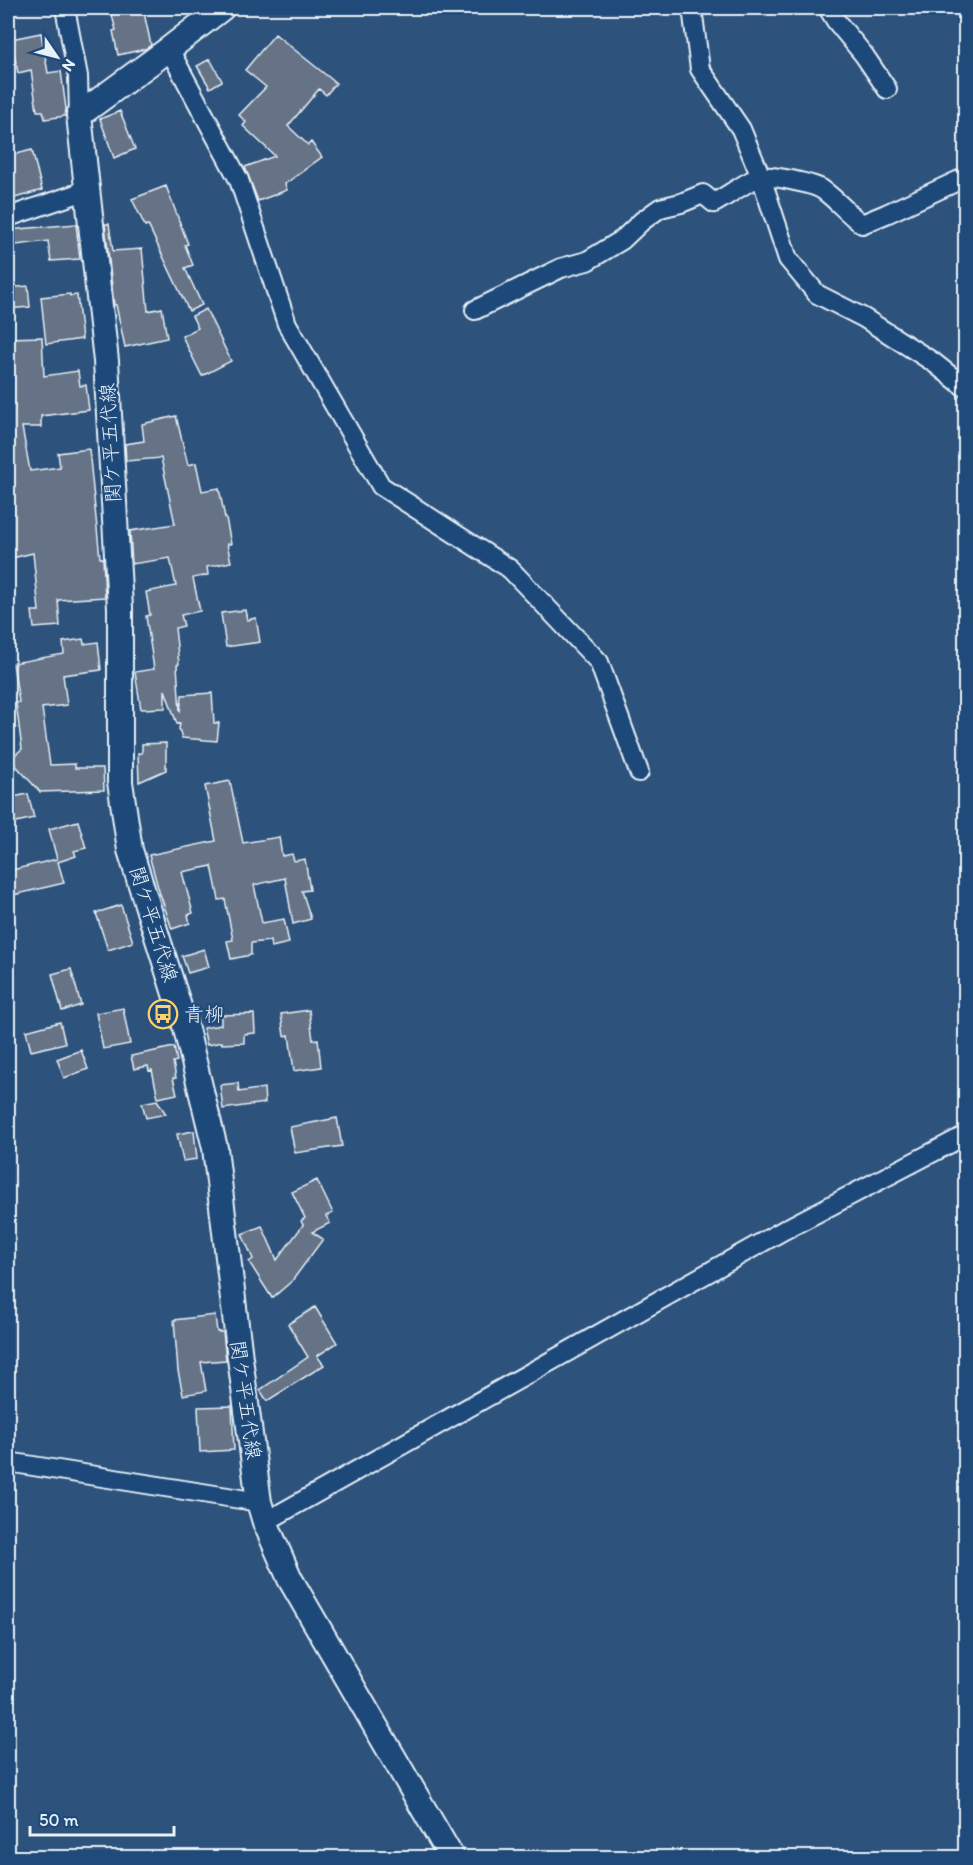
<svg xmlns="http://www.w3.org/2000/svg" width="973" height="1865" viewBox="0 0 973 1865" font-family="Itim,'Klee One',sans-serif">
<rect width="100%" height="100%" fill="#2d527c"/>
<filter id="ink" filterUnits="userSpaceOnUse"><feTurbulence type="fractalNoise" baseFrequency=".0167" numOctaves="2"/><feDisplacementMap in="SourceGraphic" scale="12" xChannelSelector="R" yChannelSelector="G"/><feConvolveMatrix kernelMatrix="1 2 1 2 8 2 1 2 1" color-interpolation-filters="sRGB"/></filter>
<g filter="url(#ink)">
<path fill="#667386" stroke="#e8f1f8" stroke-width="1.5" d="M 110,8 L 143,8 L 151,45 L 145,49 L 118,55 L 113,31 L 116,30 Z
M 41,33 L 48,73 L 61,71 L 66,109 L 65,116 L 45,119 L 43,111 L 37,111 L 31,70 L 18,73 L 11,39 Z
M 275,34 L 336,83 L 326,95 L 319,89 L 288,126 L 308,145 L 311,142 L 322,157 L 285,184 L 287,190 L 258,201 L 245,167 L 275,156 L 243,126 L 246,122 L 239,115 L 266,87 L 245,70 Z
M 210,59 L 222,81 L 210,88 L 197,66 Z
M 120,111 L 135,149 L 114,158 L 100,119 Z
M 32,150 L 42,190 L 8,200 L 8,156 Z
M 166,186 L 188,244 L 185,245 L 193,265 L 185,268 L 202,305 L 189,311 L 148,225 L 145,226 L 132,199 Z
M 76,224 L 80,259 L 51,261 L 48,241 L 8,246 L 8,230 Z
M 105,224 L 109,224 L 113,251 L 142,249 L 148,311 L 162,308 L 167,338 L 125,347 L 116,305 L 114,305 Z
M 28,286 L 30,307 L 8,309 L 8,288 Z
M 70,294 L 70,296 L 77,295 L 82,339 L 46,344 L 41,297 Z
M 206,309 L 231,361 L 202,376 L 182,336 L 198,328 L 192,316 Z
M 42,337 L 44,376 L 78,371 L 80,386 L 86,385 L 89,410 L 41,416 L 41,427 L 22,427 L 30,471 L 60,467 L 58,453 L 89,449 L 100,558 L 103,558 L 105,597 L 58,600 L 60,626 L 34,628 L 32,611 L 39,611 L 33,553 L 8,559 L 8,338 Z
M 176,416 L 188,465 L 196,463 L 202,491 L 219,488 L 225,518 L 226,518 L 231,544 L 227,544 L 231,562 L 207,567 L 208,575 L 193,578 L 200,611 L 181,615 L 184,626 L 175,628 L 179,664 L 177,665 L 180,712 L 182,695 L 212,693 L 214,723 L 219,723 L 217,741 L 182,738 L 179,729 L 180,723 L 177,724 L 165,690 L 165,708 L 141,709 L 135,672 L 154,669 L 146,616 L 150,615 L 146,592 L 176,586 L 170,558 L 132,564 L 130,531 L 175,524 L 161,458 L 126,461 L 125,444 L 144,441 L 142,424 Z
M 245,610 L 247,620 L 256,618 L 260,642 L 226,647 L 221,613 Z
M 83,639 L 84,644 L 98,642 L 101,670 L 63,675 L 67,705 L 42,708 L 50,765 L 75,764 L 75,768 L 103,768 L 104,790 L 40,792 L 10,759 L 22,749 L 16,703 L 19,702 L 13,663 L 64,654 L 63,642 Z
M 166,743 L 166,770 L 139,782 L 138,753 L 142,753 L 142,744 Z
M 230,781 L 243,843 L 279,837 L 282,856 L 292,854 L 294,861 L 305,859 L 310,890 L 302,891 L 311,919 L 293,924 L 285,878 L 254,885 L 262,923 L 284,919 L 289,943 L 271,947 L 270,941 L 251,943 L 251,955 L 231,959 L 227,941 L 233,940 L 225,899 L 219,900 L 212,866 L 182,872 L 193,913 L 188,915 L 190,923 L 172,929 L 159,891 L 149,855 L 216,841 L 205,786 Z
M 28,794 L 34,818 L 12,823 L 8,798 Z
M 78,821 L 86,848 L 74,851 L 76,856 L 58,862 L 64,883 L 13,895 L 8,871 L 57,859 L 49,829 Z
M 121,905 L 133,942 L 108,950 L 96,913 Z
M 204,949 L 209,967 L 188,973 L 182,956 Z
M 71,969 L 81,1005 L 62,1011 L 52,974 Z
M 123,1008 L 130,1044 L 103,1049 L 96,1013 Z
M 309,1010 L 313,1040 L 318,1039 L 321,1067 L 294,1071 L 289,1035 L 284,1036 L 281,1014 Z
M 254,1014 L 255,1033 L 244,1034 L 244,1043 L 222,1044 L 222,1042 L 207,1045 L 203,1028 L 221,1025 L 221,1015 Z
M 60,1022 L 65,1043 L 31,1051 L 26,1031 Z
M 174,1047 L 177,1061 L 173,1062 L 176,1078 L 173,1078 L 177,1094 L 158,1098 L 152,1070 L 149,1071 L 148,1066 L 134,1069 L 131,1056 Z
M 81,1050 L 88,1069 L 64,1078 L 57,1059 Z
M 238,1083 L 239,1092 L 264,1088 L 265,1103 L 223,1109 L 220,1085 Z
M 157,1100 L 166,1114 L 146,1118 L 142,1103 Z
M 337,1118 L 342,1146 L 295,1153 L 290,1127 Z
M 194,1131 L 197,1159 L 183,1161 L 177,1134 Z
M 317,1180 L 333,1213 L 326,1216 L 330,1223 L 312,1232 L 323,1239 L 292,1281 L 272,1298 L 249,1262 L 253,1259 L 242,1234 L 262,1226 L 277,1260 L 303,1225 L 301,1221 L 305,1218 L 292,1192 Z
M 315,1307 L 337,1343 L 317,1356 L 324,1365 L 267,1401 L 260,1390 L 308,1357 L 288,1324 Z
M 215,1315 L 217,1332 L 223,1332 L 226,1360 L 201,1362 L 206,1391 L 183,1395 L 178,1371 L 174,1320 Z
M 232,1406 L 234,1450 L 200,1452 L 198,1407 Z"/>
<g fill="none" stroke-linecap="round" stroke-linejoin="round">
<g stroke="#e8f1f8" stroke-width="22">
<path id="minor" d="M 65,8 L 78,76 L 79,115
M 692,8 L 700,69 L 741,129 L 761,177 L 788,259 L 817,294 L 864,318 L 933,362 L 966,388
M 828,8 L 836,21 L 864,55 L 887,89
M 169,49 L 239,180 L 287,324 L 381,486 L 510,569 L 599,662 L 639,772
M 8,217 L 88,190
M 475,310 L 561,268 L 587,261 L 622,240 L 642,221 L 660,208 L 681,203 L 703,194 L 714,203 C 727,196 746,182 759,177 C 768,174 815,184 823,190 C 837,200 847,213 862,224 L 886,214 L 966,177
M 8,1462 L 259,1502
M 265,1522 L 784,1230 L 966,1135"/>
</g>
<g stroke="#e8f1f8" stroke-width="28">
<path id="major" d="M 222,8 L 169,49 L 79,115 L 106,361 L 120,608 L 120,782 L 130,850 L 186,1029 L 215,1148 L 240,1358 L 259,1502 L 265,1522 L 290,1579 L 452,1858"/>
</g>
<use href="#minor" stroke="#1f4a7a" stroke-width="18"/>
<use href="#major" stroke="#1f4a7a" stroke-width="24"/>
</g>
</g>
<defs>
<g id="bus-ring" transform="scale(1.5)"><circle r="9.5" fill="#1f4a7a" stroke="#ffd166" stroke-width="1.5"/><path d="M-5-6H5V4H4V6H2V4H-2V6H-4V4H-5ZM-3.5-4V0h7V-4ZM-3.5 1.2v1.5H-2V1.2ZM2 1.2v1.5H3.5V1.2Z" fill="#ffd166"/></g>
</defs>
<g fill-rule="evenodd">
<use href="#bus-ring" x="163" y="1014"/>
</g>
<g text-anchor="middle" stroke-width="4.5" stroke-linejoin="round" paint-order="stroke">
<g font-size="20" fill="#e8f1f8" stroke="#1f4a7a">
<text transform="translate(110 443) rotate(-93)" y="7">関ケ平五代線</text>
<text transform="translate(154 924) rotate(73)" y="7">関ケ平五代線</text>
<text transform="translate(246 1400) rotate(82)" y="7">関ケ平五代線</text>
</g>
<g font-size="20" fill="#e8f1f8" stroke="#1f4a7a" text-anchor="start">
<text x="184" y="1021">青柳</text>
</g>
</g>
<rect width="973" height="1865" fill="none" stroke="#1f4a7a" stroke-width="30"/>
<rect x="15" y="15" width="943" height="1835" fill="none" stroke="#e8f1f8" stroke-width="2" filter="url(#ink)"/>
<g transform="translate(57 57) rotate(125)" stroke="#1f4a7a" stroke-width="4.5" paint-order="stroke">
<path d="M0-4.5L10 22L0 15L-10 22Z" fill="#e8f1f8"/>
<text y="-9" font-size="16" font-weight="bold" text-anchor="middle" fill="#e8f1f8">N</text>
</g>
<path d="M30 1826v9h144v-9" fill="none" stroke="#e8f1f8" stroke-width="3"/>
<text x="39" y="1826" font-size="18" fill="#e8f1f8" stroke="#1f4a7a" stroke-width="4.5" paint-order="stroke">50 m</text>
</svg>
